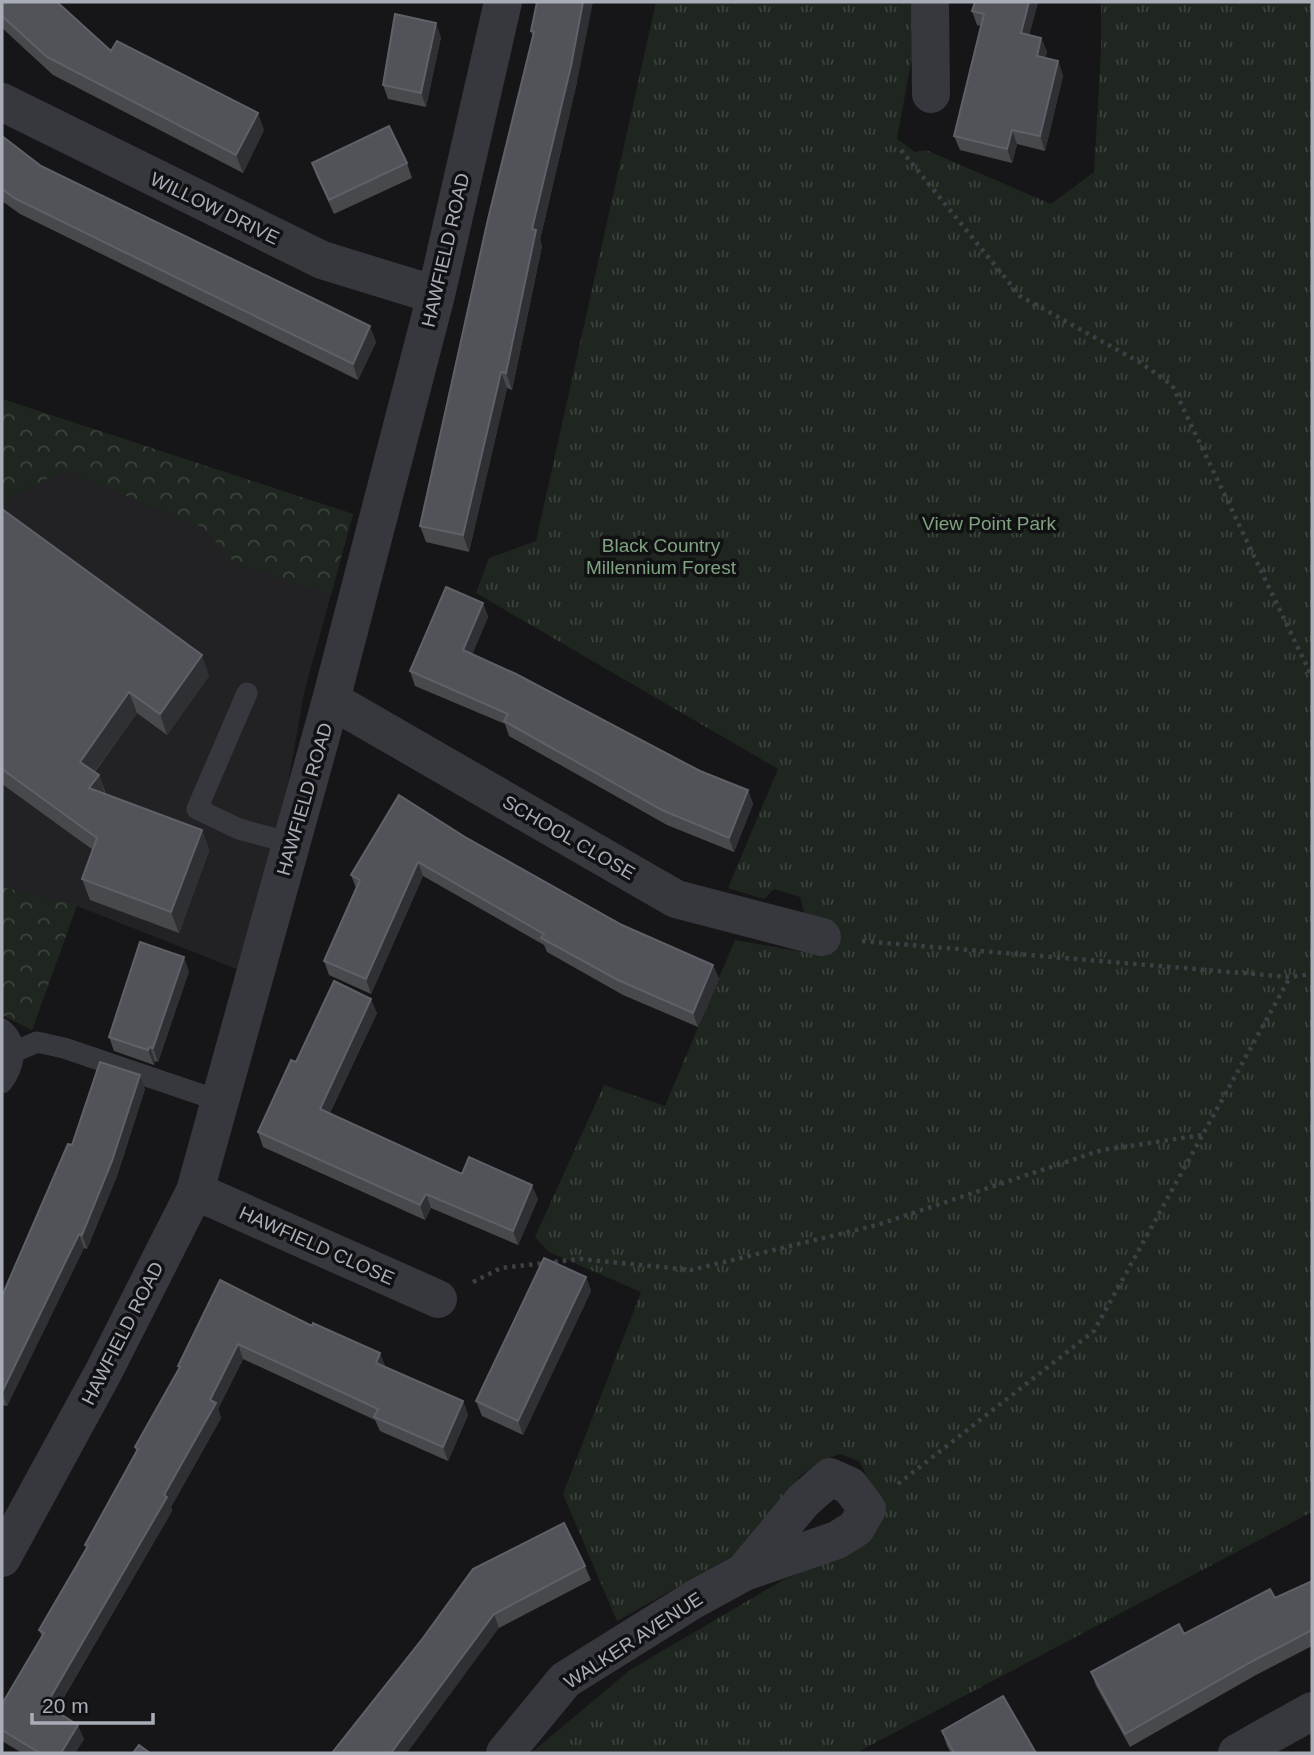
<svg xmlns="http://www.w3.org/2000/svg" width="1314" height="1755" viewBox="0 0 1314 1755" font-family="Arial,sans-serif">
<defs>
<pattern id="forest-crowns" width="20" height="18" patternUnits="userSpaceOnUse" patternTransform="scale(1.75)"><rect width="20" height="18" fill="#1e261f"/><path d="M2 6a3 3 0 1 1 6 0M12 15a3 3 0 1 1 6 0" fill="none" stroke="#3c433d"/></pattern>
<pattern id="park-tufts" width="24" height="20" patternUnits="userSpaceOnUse" patternTransform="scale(1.75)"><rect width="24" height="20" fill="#1e261f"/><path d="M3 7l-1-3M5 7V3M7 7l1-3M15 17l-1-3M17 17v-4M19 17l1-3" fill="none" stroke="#3c433d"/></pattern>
</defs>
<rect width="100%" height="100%" fill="#161618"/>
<path fill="#222225" d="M 2,399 L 353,514 L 304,693 L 254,976 L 77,906 L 32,1030 L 2,1015 Z"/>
<path fill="url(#forest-crowns)" d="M 2,399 L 353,514 L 331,595 L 234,562 L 202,527 L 65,470 L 2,500 Z
M 2,887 L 77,905 L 32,1030 L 2,1015 Z"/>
<path fill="url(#park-tufts)" d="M 656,2 L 912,2 L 914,45 L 897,139 L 915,152 L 926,150 L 1051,204 L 1094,172 L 1101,50 L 1101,2 L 1312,2 L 1312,1100 L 1309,1118 L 1312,1123 L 1312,1512 L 856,1753 L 531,1753 L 630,1670 L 783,1580 L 818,1565 L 875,1491 L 859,1461 L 840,1454 L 818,1462 L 798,1478 L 791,1503 L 757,1542 L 617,1621 L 563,1494 L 641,1292 L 549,1252 L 535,1237 L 604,1085 L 665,1106 L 735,940 L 815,954 L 800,897 L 774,889 L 764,899 L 728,888 L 778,769 L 476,593 L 489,558 L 536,541 Z"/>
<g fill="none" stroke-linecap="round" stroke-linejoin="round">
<path stroke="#3d3f44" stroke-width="4.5" stroke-dasharray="3.5 5" stroke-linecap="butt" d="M 901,150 L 1020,296 L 1141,363 L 1172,385 L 1312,677
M 862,941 L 1290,977 L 1312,974
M 473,1282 L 501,1268 L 580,1259 L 691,1270 L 877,1225 L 1102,1150 L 1202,1135
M 898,1484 L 1094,1331 L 1290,977"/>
<path stroke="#37383d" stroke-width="21" d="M 247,693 L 197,809 L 239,829 L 291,843
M 2,1029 C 20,1044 14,1067 2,1083
M 14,1052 L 37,1042 L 64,1048 L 220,1101"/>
<path stroke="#37383d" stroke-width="38" d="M 930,2 L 931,94
M 2,102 L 322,260 L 436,295
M 331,700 L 676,899 L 822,937
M 195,1191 L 438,1299
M 2,1558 L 104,1371 L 195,1191 L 331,700 L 436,295 L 503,2
M 505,1753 L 565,1680 L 693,1600 L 744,1572 L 837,1540 L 856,1528 L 867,1509 L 850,1486 L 830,1477 L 803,1501 L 744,1572
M 1237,1753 L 1312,1711"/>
</g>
<path fill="#47494d" d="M 2,2 L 111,51 L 264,130 L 243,173 L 53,75 L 2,28 Z
M 537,2 L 577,82 L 540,240 L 542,246 L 512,390 L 507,388 L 469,552 L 426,542 L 420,526 L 533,38 L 531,31 Z
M 975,2 L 1038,2 L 1029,35 L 1041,38 L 1047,52 L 1045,58 L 1058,61 L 1063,76 L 1045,151 L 1017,144 L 1012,163 L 960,150 L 954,136 L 981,26 L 977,25 L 972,11 Z
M 441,37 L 426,107 L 388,99 L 383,85 Z
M 2,136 L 41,166 L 376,342 L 358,380 L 20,214 L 2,201 Z
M 312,163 L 407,163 L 412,178 L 334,214 L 317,177 Z
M 2,509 L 209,676 L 167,735 L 137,713 L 95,772 L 99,775 L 106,794 L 202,830 L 209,851 L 179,933 L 90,900 L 82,879 L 93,850 L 2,784 Z
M 483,603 L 488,617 L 472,654 L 700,771 L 748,790 L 753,804 L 734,852 L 667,825 L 509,736 L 505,724 L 415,686 L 410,671 Z
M 465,837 L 622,925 L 713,965 L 719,979 L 698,1027 L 623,995 L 547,952 L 544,945 L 423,876 L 371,994 L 329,975 L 324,961 L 356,888 L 351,875 Z
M 189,971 L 158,1062 L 155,1061 L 154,1065 L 114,1051 L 109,1037 Z
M 377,1013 L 330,1113 L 462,1174 L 538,1199 L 518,1245 L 431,1208 L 425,1220 L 263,1147 L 258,1132 L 296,1062 Z
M 145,1089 L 117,1176 L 87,1249 L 84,1248 L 7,1406 L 4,1405 L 2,1409 L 2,1296 L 72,1145 Z
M 586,1277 L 591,1291 L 523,1435 L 482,1416 L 476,1401 Z
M 220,1280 L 312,1326 L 380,1353 L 385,1367 L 463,1401 L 468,1415 L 448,1461 L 380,1431 L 375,1420 L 243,1359 L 218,1409 L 221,1418 L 171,1507 L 172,1511 L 56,1711 L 84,1739 L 75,1753 L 22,1753 L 2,1741 L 2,1704 L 42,1637 L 39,1630 L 86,1548 L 85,1545 L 136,1451 L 135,1447 L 179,1369 L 178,1366 Z
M 585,1566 L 591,1580 L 499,1628 L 423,1638 Z
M 1312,1581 L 1312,1646 L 1256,1675 L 1130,1747 L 1096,1686 L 1091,1672 L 1275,1598 Z
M 942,1731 L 1036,1753 L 951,1753 L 947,1746 Z"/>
<path fill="#2f3033" d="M 583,2 L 593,2 L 577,82 L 540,240 L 542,246 L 512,390 L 506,373 L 532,229 Z
M 1029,2 L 1038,2 L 1026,47 L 1021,33 Z
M 436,23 L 441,37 L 426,107 L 421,93 Z
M 1041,38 L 1047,52 L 1042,70 L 1037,56 Z
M 1058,61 L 1063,76 L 1045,151 L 1040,136 Z
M 258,113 L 264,130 L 243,173 L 236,155 Z
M 1012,130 L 1017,144 L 1012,163 L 1007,149 Z
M 370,326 L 376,342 L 358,380 L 353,364 Z
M 501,372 L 507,388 L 469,552 L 463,535 Z
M 483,603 L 488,617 L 468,665 L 463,650 Z
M 202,655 L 209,676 L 167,735 L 160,714 Z
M 129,692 L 137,713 L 87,782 L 80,762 Z
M 99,775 L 106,796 L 89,788 Z
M 748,790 L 753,804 L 734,852 L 729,838 Z
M 202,830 L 209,851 L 179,933 L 171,912 Z
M 418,862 L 423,876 L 371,994 L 366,979 Z
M 184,957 L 189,971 L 158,1062 L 153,1048 Z
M 713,965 L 719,979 L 698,1027 L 693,1013 Z
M 371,999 L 377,1013 L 325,1123 L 320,1109 Z
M 150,1047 L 155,1061 L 154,1065 L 148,1050 Z
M 140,1075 L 145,1089 L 117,1176 L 87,1249 L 82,1235 Z
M 532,1185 L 538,1199 L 518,1245 L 513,1231 Z
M 426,1194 L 431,1208 L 425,1220 L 420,1205 Z
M 79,1234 L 84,1248 L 7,1406 L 2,1392 Z
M 586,1277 L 591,1291 L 523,1435 L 518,1421 Z
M 238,1344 L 243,1359 L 218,1409 L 221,1418 L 171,1507 L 172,1511 L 51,1719 L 46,1705 L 164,1495 Z
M 380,1353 L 386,1368 L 376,1363 Z
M 463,1401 L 468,1415 L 448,1461 L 443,1447 Z
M 494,1614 L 499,1628 L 407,1753 L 391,1753 Z
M 78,1725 L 84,1739 L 75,1753 L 61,1753 Z"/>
<path fill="#525359" stroke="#5f6168" stroke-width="2" d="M 2,2 L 57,2 L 111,51 L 117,41 L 258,113 L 236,155 L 47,57 L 2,16 Z
M 537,2 L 583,2 L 571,66 L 532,229 L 536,230 L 506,373 L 501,372 L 463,535 L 420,526 L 488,219 L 534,32 L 531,31 Z
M 975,2 L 1029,2 L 1021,33 L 1041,38 L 1037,56 L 1058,61 L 1040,136 L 1012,130 L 1007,149 L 954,136 L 984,14 L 972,11 Z
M 395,14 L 436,23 L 421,93 L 383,85 Z
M 389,126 L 407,163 L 329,200 L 312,163 Z
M 2,136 L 41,166 L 370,326 L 353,364 L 14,198 L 2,189 Z
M 2,509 L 202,655 L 160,714 L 129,692 L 80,762 L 99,775 L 89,788 L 202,830 L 171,912 L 82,879 L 97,838 L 2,769 Z
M 446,587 L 483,603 L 463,650 L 516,674 L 700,771 L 748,790 L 729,838 L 662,810 L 504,721 L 508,714 L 410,671 Z
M 399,795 L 465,837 L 622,925 L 713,965 L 693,1013 L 618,980 L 541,938 L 544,934 L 418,862 L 366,979 L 324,961 L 360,880 L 351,875 Z
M 140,942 L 184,957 L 153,1048 L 150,1047 L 148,1050 L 109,1037 Z
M 334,981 L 371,999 L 320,1109 L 462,1174 L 469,1157 L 532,1185 L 513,1231 L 426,1194 L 420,1205 L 258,1132 L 291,1060 L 296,1062 Z
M 100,1062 L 140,1075 L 112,1161 L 82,1235 L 79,1234 L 2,1392 L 2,1296 L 68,1144 L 72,1145 Z
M 544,1258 L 586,1277 L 518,1421 L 476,1401 Z
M 220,1280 L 312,1326 L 313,1323 L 380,1353 L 376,1363 L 463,1401 L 443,1447 L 374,1417 L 378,1409 L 238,1344 L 210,1400 L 216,1403 L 164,1495 L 167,1497 L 46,1705 L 78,1725 L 61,1753 L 40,1753 L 2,1730 L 2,1704 L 44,1633 L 39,1630 L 88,1546 L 85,1545 L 138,1449 L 135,1447 L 180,1367 L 178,1366 Z
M 564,1523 L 585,1566 L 494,1614 L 391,1753 L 332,1753 L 423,1638 L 473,1569 Z
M 1312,1581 L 1312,1630 L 1251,1662 L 1125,1734 L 1091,1672 L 1179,1624 L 1184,1634 L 1270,1589 L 1275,1598 Z
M 1003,1696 L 1036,1753 L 954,1753 L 942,1731 Z
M 139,1745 L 150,1753 L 133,1753 Z"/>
<g text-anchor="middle" stroke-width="7" stroke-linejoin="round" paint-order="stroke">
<g font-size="19" fill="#a8adb8" stroke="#111113">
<text transform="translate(215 208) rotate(26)" y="7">WILLOW DRIVE</text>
<text transform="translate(445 250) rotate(-77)" y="7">HAWFIELD ROAD</text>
<text transform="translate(304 799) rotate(-74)" y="7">HAWFIELD ROAD</text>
<text transform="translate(569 837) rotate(30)" y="7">SCHOOL CLOSE</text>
<text transform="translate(317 1245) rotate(24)" y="7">HAWFIELD CLOSE</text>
<text transform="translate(122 1333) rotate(-63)" y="7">HAWFIELD ROAD</text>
<text transform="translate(633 1640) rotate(-33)" y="7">WALKER AVENUE</text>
</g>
<g font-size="19" fill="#7fa381" stroke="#111113">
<text x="989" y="530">View Point Park</text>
<text x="661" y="552">Black Country<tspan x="661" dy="22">Millennium Forest</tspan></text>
</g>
</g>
<rect width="1314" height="1755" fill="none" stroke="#a8adb8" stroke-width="7"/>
<path d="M32 1713v10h121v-10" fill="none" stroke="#a8adb8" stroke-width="3.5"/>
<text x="42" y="1713" font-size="21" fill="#a8adb8" stroke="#111113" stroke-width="5" paint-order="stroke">20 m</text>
</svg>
